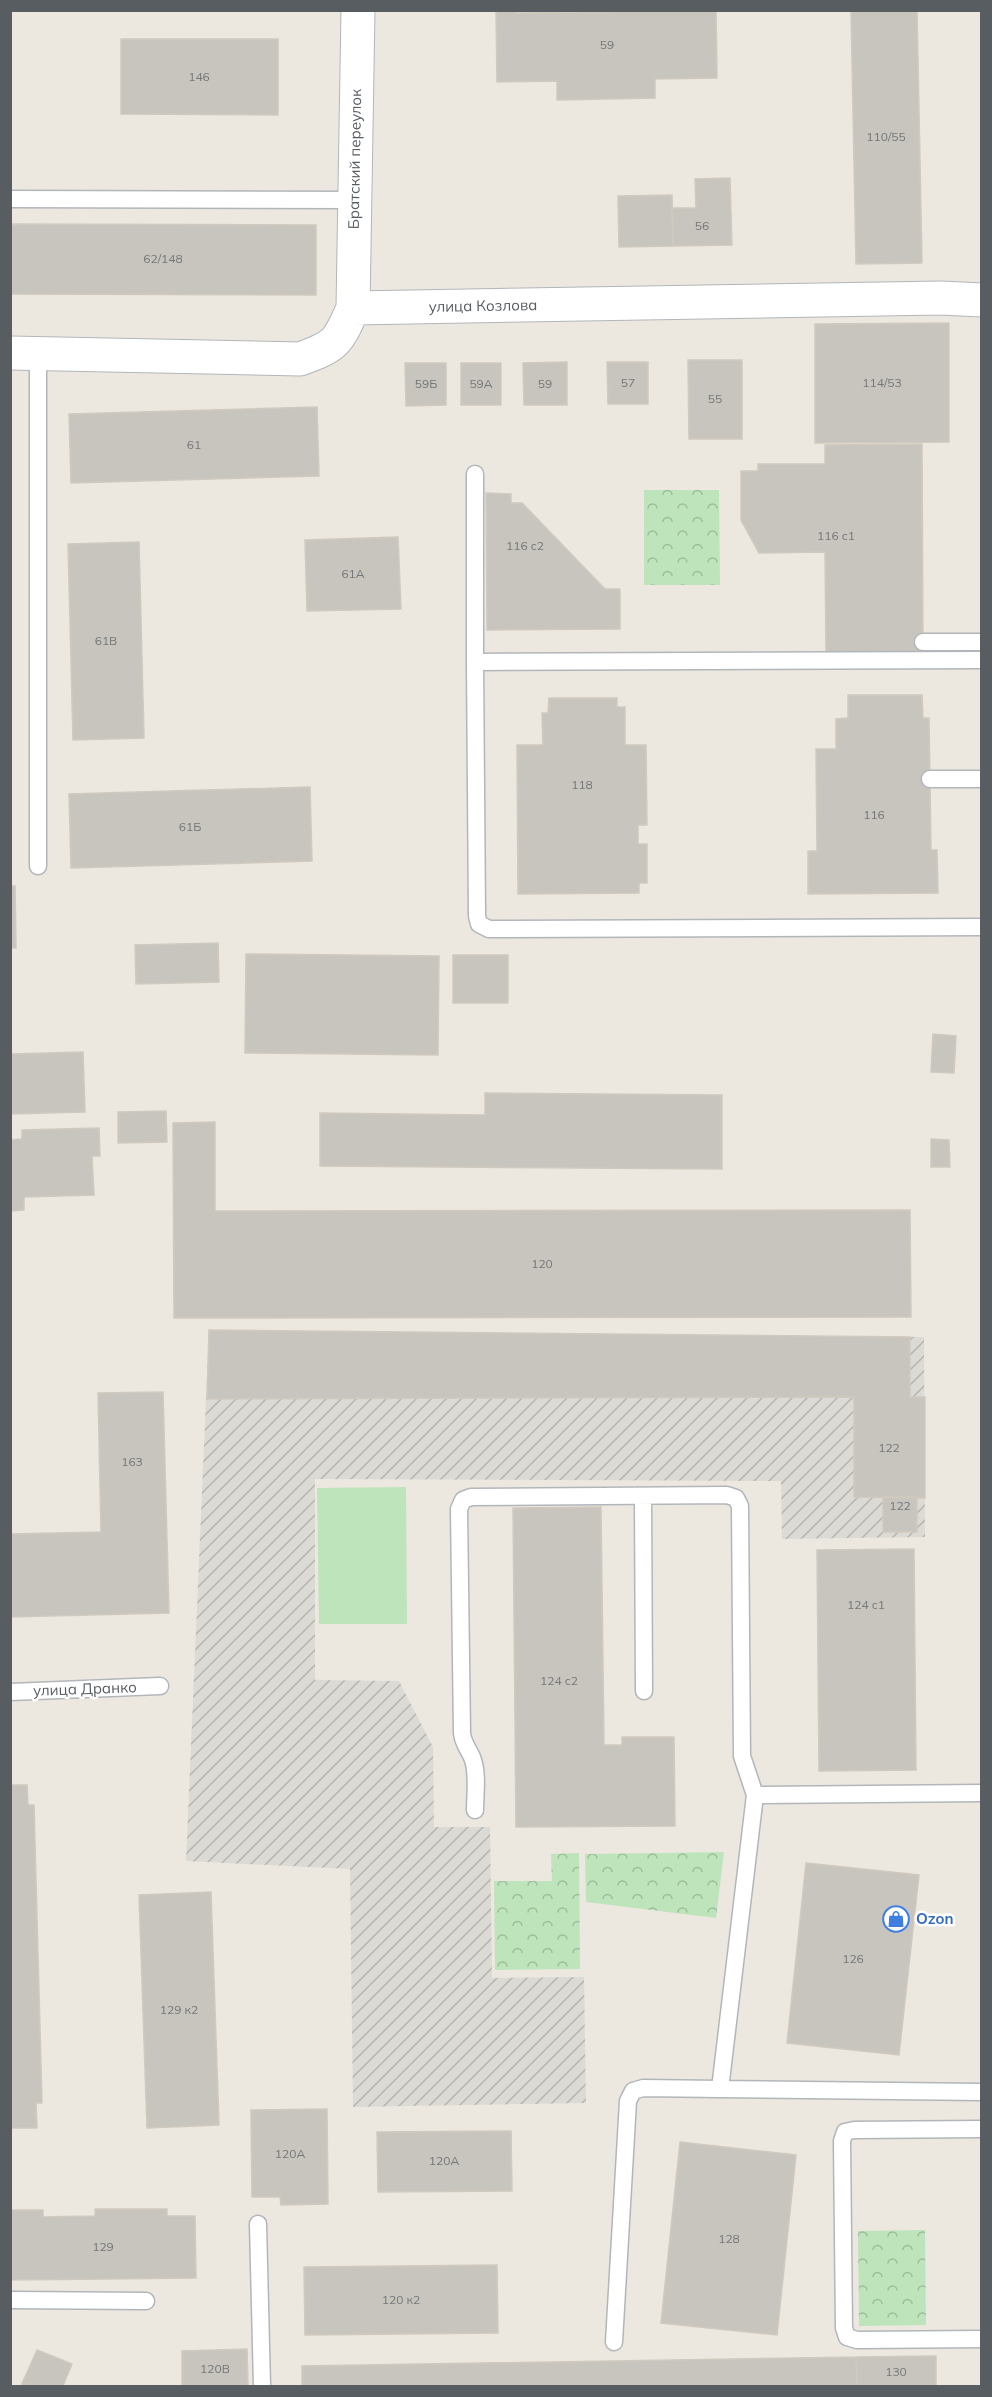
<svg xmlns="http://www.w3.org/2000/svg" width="992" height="2397" viewBox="0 0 992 2397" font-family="Mulish,sans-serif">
<defs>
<pattern id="industrial-furrows" width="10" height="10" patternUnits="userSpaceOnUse" patternTransform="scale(1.5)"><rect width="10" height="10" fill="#dcdad4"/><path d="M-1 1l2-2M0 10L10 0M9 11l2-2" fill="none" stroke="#b5b4af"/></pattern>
<pattern id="park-crowns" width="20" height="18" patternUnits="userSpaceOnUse" patternTransform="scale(1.5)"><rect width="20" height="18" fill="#bee4bb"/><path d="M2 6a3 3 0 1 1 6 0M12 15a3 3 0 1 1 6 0" fill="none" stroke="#9dbc9b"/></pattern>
</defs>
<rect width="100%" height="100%" fill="#ece8df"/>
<path fill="url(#industrial-furrows)" d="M 209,1330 L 924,1337 L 925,1537 L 782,1539 L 781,1481 L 315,1479 L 315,1680 L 399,1681 L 433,1747 L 434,1827 L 490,1827 L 492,1978 L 584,1977 L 586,2103 L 353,2107 L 350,1869 L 186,1861 Z"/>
<path fill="#bee4bb" d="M 406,1487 L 407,1624 L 319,1624 L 317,1488 Z"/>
<path fill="url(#park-crowns)" d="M 644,490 L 719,490 L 720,585 L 644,585 Z
M 724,1852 L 716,1918 L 586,1902 L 585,1854 Z
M 579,1853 L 580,1969 L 495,1970 L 494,1881 L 552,1881 L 551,1854 Z
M 925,2230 L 926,2325 L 859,2326 L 858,2231 Z"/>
<path fill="#c8c5bf" stroke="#d0c9be" stroke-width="1.5" d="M 496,10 L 516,10 L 516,13 L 716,10 L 717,78 L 655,79 L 655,98 L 557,100 L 557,81 L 497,82 Z
M 851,10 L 917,10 L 922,263 L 856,264 Z
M 121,39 L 278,39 L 278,115 L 121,114 Z
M 730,178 L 732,245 L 673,246 L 672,208 L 696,208 L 695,179 Z
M 672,195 L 673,246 L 619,247 L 618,196 Z
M 10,224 L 316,225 L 316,295 L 10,294 Z
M 949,323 L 949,442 L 815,443 L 815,324 Z
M 688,360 L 742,360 L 742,439 L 689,439 Z
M 567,362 L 567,405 L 524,405 L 523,363 Z
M 607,362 L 648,362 L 648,404 L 608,404 Z
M 405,363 L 446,363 L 446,405 L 406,406 Z
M 461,363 L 501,363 L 501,405 L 461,405 Z
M 317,407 L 319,476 L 71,483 L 69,414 Z
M 922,444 L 923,653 L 826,654 L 825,552 L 759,553 L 741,520 L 741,471 L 758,471 L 758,464 L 825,464 L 825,445 Z
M 486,493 L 511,494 L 511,503 L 522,503 L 605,589 L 620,589 L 620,629 L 487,630 Z
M 398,537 L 401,609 L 307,611 L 305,540 Z
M 139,542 L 144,738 L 73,740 L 68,544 Z
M 848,695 L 922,695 L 923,718 L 929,718 L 931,850 L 937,850 L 938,893 L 808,894 L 808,851 L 817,851 L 816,749 L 836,749 L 836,719 L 848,718 Z
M 549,698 L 617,698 L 617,707 L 625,707 L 625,745 L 646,745 L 647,825 L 638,825 L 638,844 L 647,844 L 647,883 L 639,883 L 639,893 L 518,894 L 517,745 L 543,745 L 542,713 L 548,713 Z
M 310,787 L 312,861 L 71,868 L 69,794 Z
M 10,886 L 15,886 L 16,948 L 10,948 Z
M 218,943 L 219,982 L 136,984 L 135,945 Z
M 246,954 L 439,956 L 438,1055 L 245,1053 Z
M 453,955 L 508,955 L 508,1003 L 453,1003 Z
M 933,1034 L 956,1036 L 954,1073 L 931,1072 Z
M 83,1052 L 85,1112 L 10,1114 L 10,1054 Z
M 485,1093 L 722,1095 L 722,1169 L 320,1166 L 320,1113 L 485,1115 Z
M 166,1111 L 167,1142 L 118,1143 L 118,1112 Z
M 215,1122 L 215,1211 L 910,1210 L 911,1317 L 174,1318 L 173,1123 Z
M 99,1128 L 100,1156 L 92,1156 L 94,1195 L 24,1197 L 24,1210 L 10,1211 L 10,1140 L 22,1139 L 22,1130 Z
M 931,1139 L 949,1140 L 950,1167 L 931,1167 Z
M 209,1330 L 910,1337 L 910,1397 L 925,1397 L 925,1498 L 854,1497 L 854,1397 L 207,1399 Z
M 163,1392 L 169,1613 L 10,1617 L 10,1534 L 101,1532 L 98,1393 Z
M 883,1497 L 917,1497 L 917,1532 L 883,1532 Z
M 601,1507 L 604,1745 L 622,1745 L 622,1737 L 674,1737 L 675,1826 L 516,1827 L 513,1508 Z
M 914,1549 L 916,1770 L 819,1771 L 817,1550 Z
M 10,1785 L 27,1785 L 28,1805 L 34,1805 L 42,2103 L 36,2103 L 37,2128 L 10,2128 Z
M 806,1863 L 919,1875 L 899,2055 L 787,2043 Z
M 211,1892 L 219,2125 L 147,2128 L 139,1895 Z
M 327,2109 L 328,2204 L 281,2205 L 280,2197 L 252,2197 L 251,2110 Z
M 511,2131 L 512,2191 L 378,2192 L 377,2132 Z
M 680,2142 L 796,2155 L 777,2335 L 661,2323 Z
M 95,2209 L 167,2209 L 167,2216 L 195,2216 L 196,2278 L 10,2280 L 10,2210 L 43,2210 L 43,2217 L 95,2216 Z
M 497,2265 L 498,2333 L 305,2335 L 304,2267 Z
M 247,2349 L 248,2386 L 182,2386 L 182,2351 Z
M 37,2350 L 72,2364 L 63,2386 L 21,2386 Z
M 936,2356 L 936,2386 L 857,2386 L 856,2357 Z
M 856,2357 L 857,2386 L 302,2386 L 302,2366 Z"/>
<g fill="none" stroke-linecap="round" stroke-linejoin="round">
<g stroke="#b2b6bb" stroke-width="19">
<path id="service" d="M 10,199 L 354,200
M 475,474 L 475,662 L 982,660
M 923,642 L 982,642
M 475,662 L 477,916 L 479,924 L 489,929 L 982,927
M 930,779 L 982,779
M 38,866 L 38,354
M 643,1496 L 644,1691
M 10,1692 L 160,1686
M 475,1810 C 475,1795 478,1775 473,1760 C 470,1750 463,1745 462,1733 L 459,1509 L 463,1500 L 471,1497 L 727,1495 L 736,1498 L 740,1506 L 742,1756 L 755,1795 L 982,1793
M 720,2089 L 982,2092
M 982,2129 L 854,2130 L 845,2132 L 842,2141 L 844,2328 L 847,2337 L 857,2340 L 982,2339
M 258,2224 L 262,2386
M 10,2300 L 146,2301
M 614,2342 L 628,2101 L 633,2091 L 643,2088 L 720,2089 L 755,1795"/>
</g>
<g stroke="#b2b6bb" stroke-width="35">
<path id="minor" d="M 353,308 L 358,10
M 10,353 L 300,359 C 336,346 338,343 353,308 L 941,298 L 982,300"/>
</g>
<use href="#service" stroke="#fff" stroke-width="16"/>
<use href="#minor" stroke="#fff" stroke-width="33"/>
</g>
<defs>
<g id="shop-ring" transform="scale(1.35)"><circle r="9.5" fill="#fff" stroke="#3f7fe0" stroke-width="1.5"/><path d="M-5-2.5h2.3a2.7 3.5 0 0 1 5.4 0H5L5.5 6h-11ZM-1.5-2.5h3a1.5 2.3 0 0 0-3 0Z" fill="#3f7fe0"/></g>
</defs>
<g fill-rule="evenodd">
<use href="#shop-ring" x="896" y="1919"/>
</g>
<g text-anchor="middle" stroke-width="5" stroke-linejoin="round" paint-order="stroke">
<g font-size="12" fill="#747778">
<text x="607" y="49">59</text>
<text x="199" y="81">146</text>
<text x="886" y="141">110/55</text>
<text x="702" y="230">56</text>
<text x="163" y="263">62/148</text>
<text x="628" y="387">57</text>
<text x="882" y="387">114/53</text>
<text x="426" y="388">59Б</text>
<text x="481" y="388">59А</text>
<text x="545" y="388">59</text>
<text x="715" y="403">55</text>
<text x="194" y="449">61</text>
<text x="836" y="540">116 с1</text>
<text x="525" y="550">116 с2</text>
<text x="353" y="578">61А</text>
<text x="106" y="645">61В</text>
<text x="582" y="789">118</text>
<text x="874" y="819">116</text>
<text x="190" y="831">61Б</text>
<text x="542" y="1268">120</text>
<text x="889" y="1452">122</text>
<text x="132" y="1466">163</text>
<text x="900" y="1510">122</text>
<text x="866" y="1609">124 с1</text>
<text x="559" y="1685">124 с2</text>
<text x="853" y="1963">126</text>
<text x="179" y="2014">129 к2</text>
<text x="290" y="2158">120А</text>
<text x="444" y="2165">120А</text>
<text x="729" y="2243">128</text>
<text x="103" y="2251">129</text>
<text x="401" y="2304">120 к2</text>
<text x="215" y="2373">120В</text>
<text x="896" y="2376">130</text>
</g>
<g font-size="15" fill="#585d61" stroke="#fff">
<text transform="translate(355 159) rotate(-89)" y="5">Братский переулок</text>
<text transform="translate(483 306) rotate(-1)" y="5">улица Козлова</text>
<text transform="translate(85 1689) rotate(-2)" y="5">улица Дранко</text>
</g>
<g font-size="15" font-weight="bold" fill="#366cbe" stroke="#fff" text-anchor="start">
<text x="916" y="1924">Ozon</text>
</g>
</g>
<rect width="992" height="2397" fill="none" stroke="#585d61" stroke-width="24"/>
</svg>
